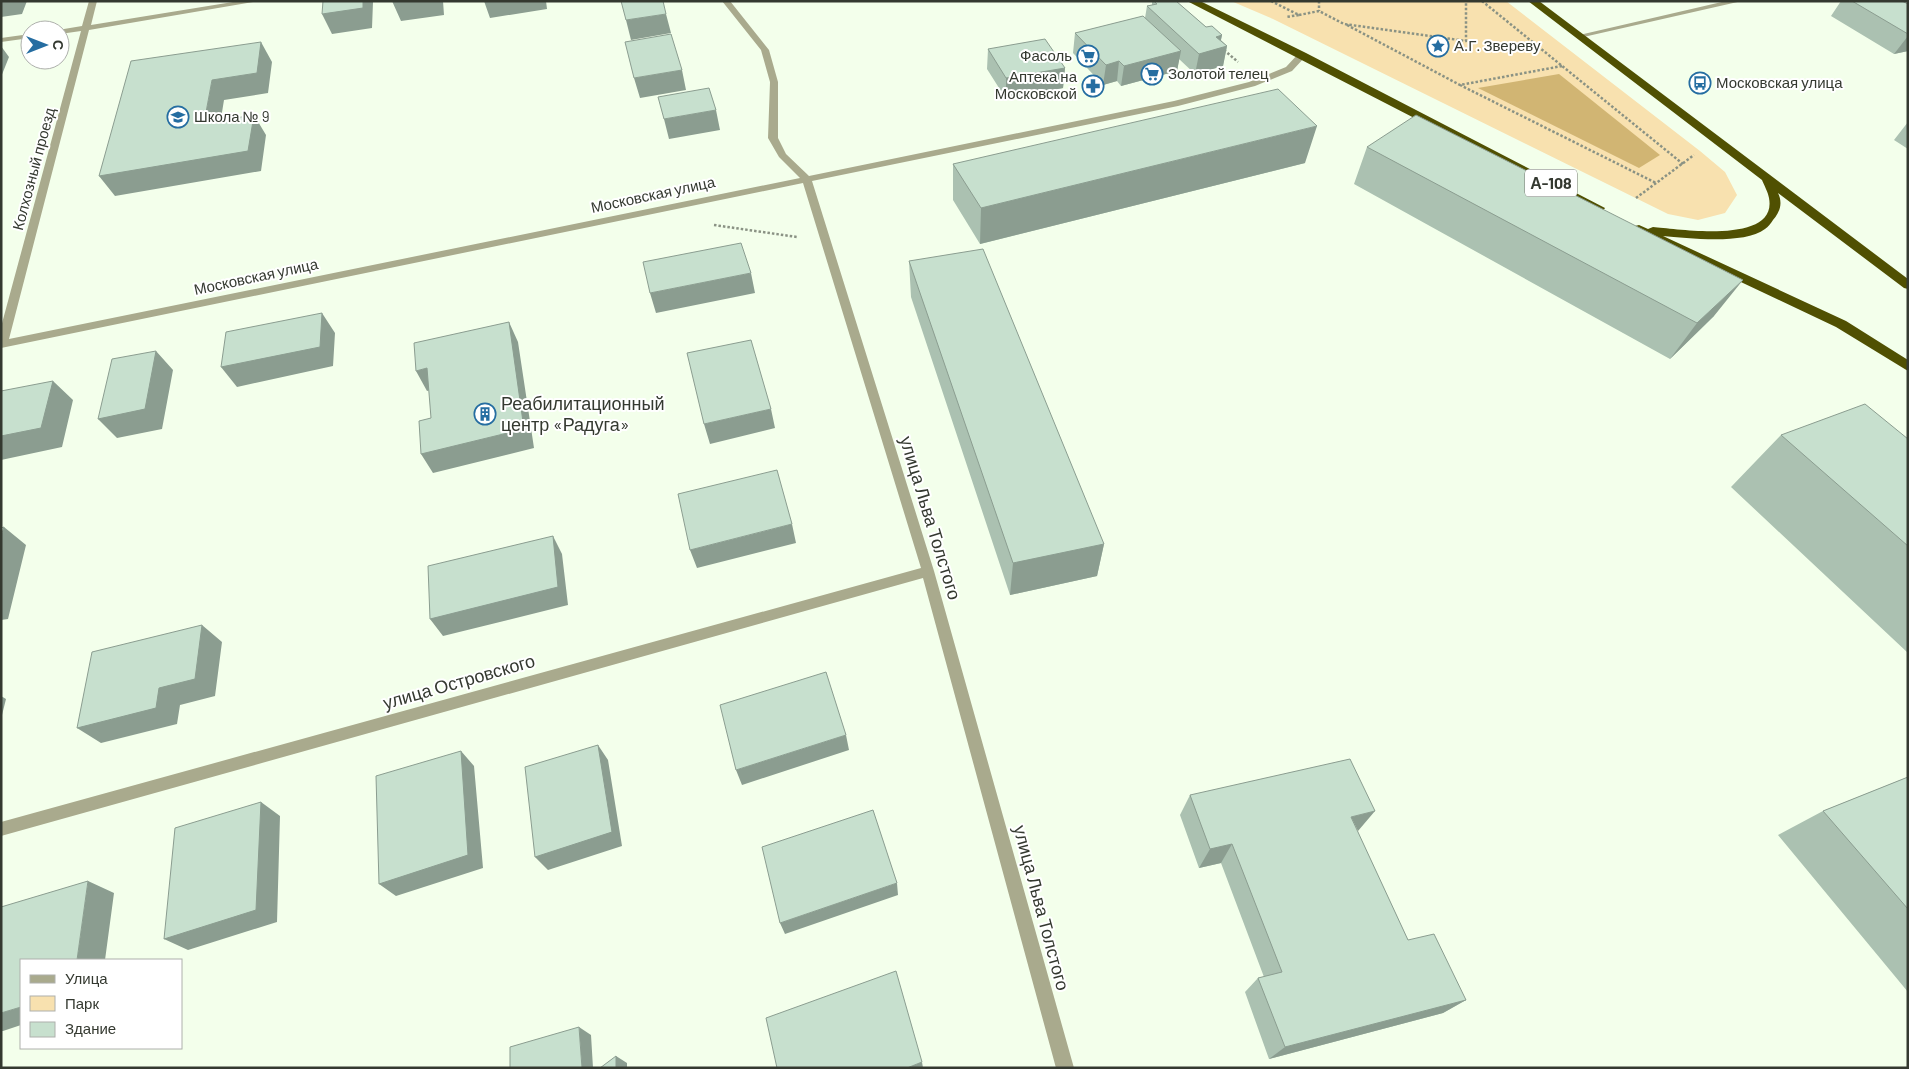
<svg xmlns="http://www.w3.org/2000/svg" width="1909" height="1069" viewBox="0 0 1909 1069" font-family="Barlow,sans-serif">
<rect width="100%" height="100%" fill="#f3ffeb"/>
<path fill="#f8e1af" d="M 1231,1 L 1506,1 L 1700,151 L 1725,172 L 1737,195 L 1725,213 L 1698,220 L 1668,214 L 1273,19 Z"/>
<path fill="#d1b573" d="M 1559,74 L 1660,155 L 1639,168 L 1478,88 Z"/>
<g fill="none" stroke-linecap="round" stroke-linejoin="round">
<path stroke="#8a9284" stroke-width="2.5" stroke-dasharray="2.5 2" stroke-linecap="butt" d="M 1271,1 L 1299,15 L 1286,17
M 1319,1 L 1319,11
M 1482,1 L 1683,164
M 1299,15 L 1319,11 L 1344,24 L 1466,41 L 1466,1
M 1347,25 L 1460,85
M 1224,50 L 1238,62
M 1562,66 L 1460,85 L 1656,183
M 1636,198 L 1694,155
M 714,225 L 797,237"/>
<path fill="#a9aa8d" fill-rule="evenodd" d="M 89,1 L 97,1 L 91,25 L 239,1 L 259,1 L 89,30 L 9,339 L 800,178 L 779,157 L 768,138 L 770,82 L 761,50 L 722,1 L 730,1 L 769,50 L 778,82 L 778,138 L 786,154 L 809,176 L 1174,101 L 1249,82 L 1286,67 L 1299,53 L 1305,53 L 1305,57 L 1292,71 L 1255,86 L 1178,106 L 812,181 L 934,571 L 1074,1068 L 1056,1068 L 923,578 L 1,836 L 1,822 L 921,568 L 803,183 L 1,348 L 1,327 L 81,31 L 60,34 L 60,30 L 58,30 L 82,26 Z
M 1726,1 L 1742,1 L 1579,38 L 1575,36 Z
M 30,34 L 30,38 L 1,42 L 1,38 Z"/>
<path fill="#505002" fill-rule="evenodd" d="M 1187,1 L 1200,1 L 1306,53 L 1605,208 L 1603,211 L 1595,211 Z
M 1528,1 L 1539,1 L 1908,279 L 1908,289 L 1904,288 L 1778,193 C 1783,203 1780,212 1773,220 C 1771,223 1768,227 1765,229 C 1744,245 1688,238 1663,236 L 1846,321 L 1908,360 L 1908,371 L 1836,327 L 1635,232 L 1633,229 L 1635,226 L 1639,225 L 1648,229 L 1653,227 C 1678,229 1778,245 1769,198 C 1768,192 1764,185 1762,180 Z"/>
</g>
<path fill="#abc1b1" d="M 1152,1 L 1176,1 L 1206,27 L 1222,35 L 1221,40 L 1227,46 L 1223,66 L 1195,74 L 1179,59 L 1177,71 L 1121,86 L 1117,81 L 1103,85 L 1073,53 L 1075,33 L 1145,18 L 1147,6 L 1152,5 Z
M 1841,1 L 1902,1 L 1908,4 L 1908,51 L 1894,54 L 1831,16 Z
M 988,49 L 1065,68 L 1063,88 L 1006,99 L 987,69 Z
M 1908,122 L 1908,149 L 1894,140 Z
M 1367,147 L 1714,316 L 1670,359 L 1354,184 Z
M 1305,163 L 980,244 L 953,200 L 953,164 Z
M 909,261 L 1104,544 L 1097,576 L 1010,595 L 911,297 Z
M 1781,435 L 1908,439 L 1908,653 L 1731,487 Z
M 1908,777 L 1908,992 L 1778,835 L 1823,811 Z
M 1190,795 L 1357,831 L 1408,940 L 1466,1000 L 1443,1013 L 1269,1059 L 1245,992 L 1258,978 L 1264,977 L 1221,863 L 1199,868 L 1180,815 Z"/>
<path fill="#8b9d90" d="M 1,1 L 27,1 L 22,14 L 1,17 Z
M 363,1 L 372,1 L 373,2 L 372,28 L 332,34 L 322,14 Z
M 392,1 L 443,1 L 444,15 L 401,21 Z
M 484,1 L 546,1 L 547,9 L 490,18 Z
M 666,14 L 671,33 L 631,40 L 626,20 Z
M 1222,35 L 1219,48 L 1227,46 L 1223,66 L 1195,74 L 1199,54 L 1216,37 Z
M 1908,36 L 1908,51 L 1894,54 Z
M 261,42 L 272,62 L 268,93 L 224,100 L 217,143 L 204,123 L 212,80 Z
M 1,46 L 9,57 L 1,77 Z
M 1181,51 L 1177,71 L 1121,86 L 1124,66 Z
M 1119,61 L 1117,81 L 1103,85 L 1106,65 Z
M 1065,68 L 1063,88 L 1006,99 L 1006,78 Z
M 682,70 L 686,90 L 640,98 L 634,78 Z
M 716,110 L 720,130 L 669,139 L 664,119 Z
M 254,115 L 266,135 L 261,171 L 115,196 L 99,176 Z
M 1317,126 L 1305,163 L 980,244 L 981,208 Z
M 751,273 L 755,293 L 656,313 L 650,293 Z
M 1743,280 L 1714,316 L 1670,359 L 1697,323 Z
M 322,313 L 335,333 L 333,366 L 237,387 L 221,367 Z
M 509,322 L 518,342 L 534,448 L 433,473 L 421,454 Z
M 156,351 L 173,370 L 162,429 L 117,438 L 98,419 Z
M 427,368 L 438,388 L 427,391 L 416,371 Z
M 53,381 L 73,400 L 62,447 L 1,460 L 1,436 Z
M 771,409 L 775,428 L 710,444 L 704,424 Z
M 792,524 L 796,543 L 697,568 L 690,550 Z
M 4,527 L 26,545 L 8,619 L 1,620 L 1,536 Z
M 553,536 L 562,554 L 568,605 L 443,636 L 430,619 Z
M 1104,544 L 1097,576 L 1010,595 L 1013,563 Z
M 202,625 L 222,642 L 215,696 L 180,705 L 177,724 L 101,743 L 77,728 L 159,688 Z
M 1,696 L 6,699 L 1,719 Z
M 846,735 L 849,750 L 742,785 L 736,770 Z
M 598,745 L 608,760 L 622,846 L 548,870 L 535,857 Z
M 461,751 L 474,766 L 483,868 L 396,896 L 379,884 Z
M 261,802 L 280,816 L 277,922 L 188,950 L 164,939 Z
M 1375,811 L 1358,831 L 1351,817 Z
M 1232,844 L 1221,863 L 1199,868 L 1210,849 Z
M 88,881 L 114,893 L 105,960 L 77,960 Z
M 897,883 L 898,895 L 785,934 L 780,923 Z
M 1466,1000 L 1443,1013 L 1269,1059 L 1285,1047 Z
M 21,1007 L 21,1025 L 3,1031 L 1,1031 L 1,1013 Z
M 579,1027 L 591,1035 L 593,1068 L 582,1068 Z
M 616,1056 L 627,1063 L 627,1068 L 616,1068 Z
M 922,1062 L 923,1068 L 907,1068 Z"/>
<path fill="#c7e0ce" stroke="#8b9d90" d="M 323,1 L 363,1 L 363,8 L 322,14 Z
M 621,1 L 663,1 L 666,14 L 626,20 Z
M 1154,1 L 1176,1 L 1206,27 L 1212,26 L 1222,35 L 1216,37 L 1227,46 L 1199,54 L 1147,6 L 1157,4 Z
M 1852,1 L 1902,1 L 1908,4 L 1908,34 Z
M 1143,16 L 1181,51 L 1124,66 L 1119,61 L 1106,65 L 1075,33 Z
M 671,34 L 682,70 L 634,78 L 625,42 Z
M 1045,39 L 1065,68 L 1006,78 L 988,49 Z
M 261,42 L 257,73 L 212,80 L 204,123 L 254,115 L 248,151 L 99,176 L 131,61 Z
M 709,88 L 716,110 L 664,119 L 658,97 Z
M 1278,89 L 1317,126 L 981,208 L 953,164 Z
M 1416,115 L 1743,280 L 1697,323 L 1367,147 Z
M 741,243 L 751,273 L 650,293 L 643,262 Z
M 983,249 L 1104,544 L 1013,563 L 909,261 Z
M 322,313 L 320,347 L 221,367 L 226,332 Z
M 509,322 L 524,429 L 421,454 L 419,421 L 431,418 L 427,368 L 416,371 L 414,343 Z
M 751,340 L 771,409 L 704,424 L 687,353 Z
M 156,351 L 145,409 L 98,419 L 112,359 Z
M 53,381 L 41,428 L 1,436 L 1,391 Z
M 1865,404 L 1908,439 L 1908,546 L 1781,435 Z
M 777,470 L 792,524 L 690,550 L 678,494 Z
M 4,527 L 1,536 L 1,528 Z
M 553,536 L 558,587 L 430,619 L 428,566 Z
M 202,625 L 195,679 L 159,688 L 156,708 L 77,728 L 92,652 Z
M 826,672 L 846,735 L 736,770 L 720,705 Z
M 598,745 L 612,832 L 535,857 L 525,767 Z
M 461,751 L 468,855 L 379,884 L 376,776 Z
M 1350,759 L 1375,811 L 1351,817 L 1408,940 L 1434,934 L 1466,1000 L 1285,1047 L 1258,978 L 1282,972 L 1232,844 L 1210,849 L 1190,795 Z
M 1908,777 L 1908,909 L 1823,811 Z
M 261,802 L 256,910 L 164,939 L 175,828 Z
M 873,810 L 897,883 L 780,923 L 762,847 Z
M 88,881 L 77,960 L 21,960 L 21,1007 L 1,1013 L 1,907 Z
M 896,971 L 922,1062 L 907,1068 L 777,1068 L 766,1018 Z
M 579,1027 L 582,1068 L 510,1068 L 510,1047 Z
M 616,1056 L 616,1068 L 600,1068 Z"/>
<defs>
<g id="sight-ring" transform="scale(1.125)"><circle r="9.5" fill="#fff" stroke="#256da1" stroke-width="1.5"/><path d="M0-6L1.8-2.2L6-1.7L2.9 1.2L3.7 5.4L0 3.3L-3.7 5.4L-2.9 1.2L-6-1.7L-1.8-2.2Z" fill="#256da1"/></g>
<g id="supermarket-ring" transform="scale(1.125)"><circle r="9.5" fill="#fff" stroke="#256da1" stroke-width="1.5"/><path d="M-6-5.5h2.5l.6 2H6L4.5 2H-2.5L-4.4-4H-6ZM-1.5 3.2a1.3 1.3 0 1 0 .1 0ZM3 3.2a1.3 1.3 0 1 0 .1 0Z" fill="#256da1"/></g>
<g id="bus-ring" transform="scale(1.125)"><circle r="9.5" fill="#fff" stroke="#256da1" stroke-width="1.5"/><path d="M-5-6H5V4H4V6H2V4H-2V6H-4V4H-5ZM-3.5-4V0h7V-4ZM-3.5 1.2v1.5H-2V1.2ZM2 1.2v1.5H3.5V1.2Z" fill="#256da1"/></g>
<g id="pharmacy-ring" transform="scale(1.125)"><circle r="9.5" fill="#fff" stroke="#256da1" stroke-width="1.5"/><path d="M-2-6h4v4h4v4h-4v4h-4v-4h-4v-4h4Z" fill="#256da1"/></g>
<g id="school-ring" transform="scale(1.125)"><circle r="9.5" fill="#fff" stroke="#256da1" stroke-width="1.5"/><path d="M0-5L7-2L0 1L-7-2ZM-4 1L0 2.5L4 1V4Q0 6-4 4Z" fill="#256da1"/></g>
<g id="building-ring" transform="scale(1.125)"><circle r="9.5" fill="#fff" stroke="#256da1" stroke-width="1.5"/><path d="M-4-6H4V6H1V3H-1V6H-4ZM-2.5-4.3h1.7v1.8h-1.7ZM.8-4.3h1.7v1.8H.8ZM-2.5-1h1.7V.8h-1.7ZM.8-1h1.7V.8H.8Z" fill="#256da1"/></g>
</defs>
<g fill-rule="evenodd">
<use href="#sight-ring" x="1438" y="46"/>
<use href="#supermarket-ring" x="1088" y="56"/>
<use href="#supermarket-ring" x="1152" y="74"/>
<use href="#bus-ring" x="1700" y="83"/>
<use href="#pharmacy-ring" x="1093" y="86"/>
<use href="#school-ring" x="178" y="117"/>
<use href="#building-ring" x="485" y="414"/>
</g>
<g text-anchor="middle" stroke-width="4" stroke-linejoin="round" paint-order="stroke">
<g font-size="15" fill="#343930" stroke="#fff" text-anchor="start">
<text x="1454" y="51">А.Г. Звереву</text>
<text x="1072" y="61" text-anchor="end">Фасоль</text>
<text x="1168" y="79">Золотой телец</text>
<text x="1077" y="82" text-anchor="end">Аптека на<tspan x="1077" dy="17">Московской</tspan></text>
<text x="1716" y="88">Московская улица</text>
<text x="194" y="122">Школа № 9</text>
</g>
<g font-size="15" fill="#343930" stroke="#fff">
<text transform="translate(34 169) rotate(-75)" y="5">Колхозный проезд</text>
<text transform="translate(653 195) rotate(-12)" y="5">Московская улица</text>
<text transform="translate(256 277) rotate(-12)" y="5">Московская улица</text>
</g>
<rect fill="#fff" stroke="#71746e" stroke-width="1" x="1525" y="169.5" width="52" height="27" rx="4"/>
<g font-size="16" font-weight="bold" fill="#343930">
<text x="1551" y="189">А-108</text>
</g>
<g font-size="18" fill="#343930" stroke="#fff" text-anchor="start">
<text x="501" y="410">Реабилитационный<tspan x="501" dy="21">центр «Радуга»</tspan></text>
</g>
<g font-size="18" fill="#343930" stroke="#fff">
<text transform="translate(930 518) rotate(73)" y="6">улица Льва Толстого</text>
<text transform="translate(459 682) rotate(-16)" y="6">улица Островского</text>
<text transform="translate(1041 908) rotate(75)" y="6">улица Льва Толстого</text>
</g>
</g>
<rect width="1909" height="1069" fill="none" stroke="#343930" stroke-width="5"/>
<rect x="20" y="959" width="162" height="90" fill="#ffffff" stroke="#aeb0ac"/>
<rect x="30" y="975" width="25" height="8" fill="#a9aa8d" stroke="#aeb0ac"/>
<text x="65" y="984" font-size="15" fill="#343930">Улица</text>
<rect x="30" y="996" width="25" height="15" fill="#f8e1af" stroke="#aeb0ac"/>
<text x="65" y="1009" font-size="15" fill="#343930">Парк</text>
<rect x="30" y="1022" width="25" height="15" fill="#c7e0ce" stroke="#aeb0ac"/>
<text x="65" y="1034" font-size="15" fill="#343930">Здание</text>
<g transform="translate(45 45) rotate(90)"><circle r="24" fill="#ffffff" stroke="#aeb0ac"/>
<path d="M0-4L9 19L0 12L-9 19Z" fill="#256da1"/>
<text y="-8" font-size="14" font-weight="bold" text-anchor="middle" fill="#343930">С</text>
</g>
</svg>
